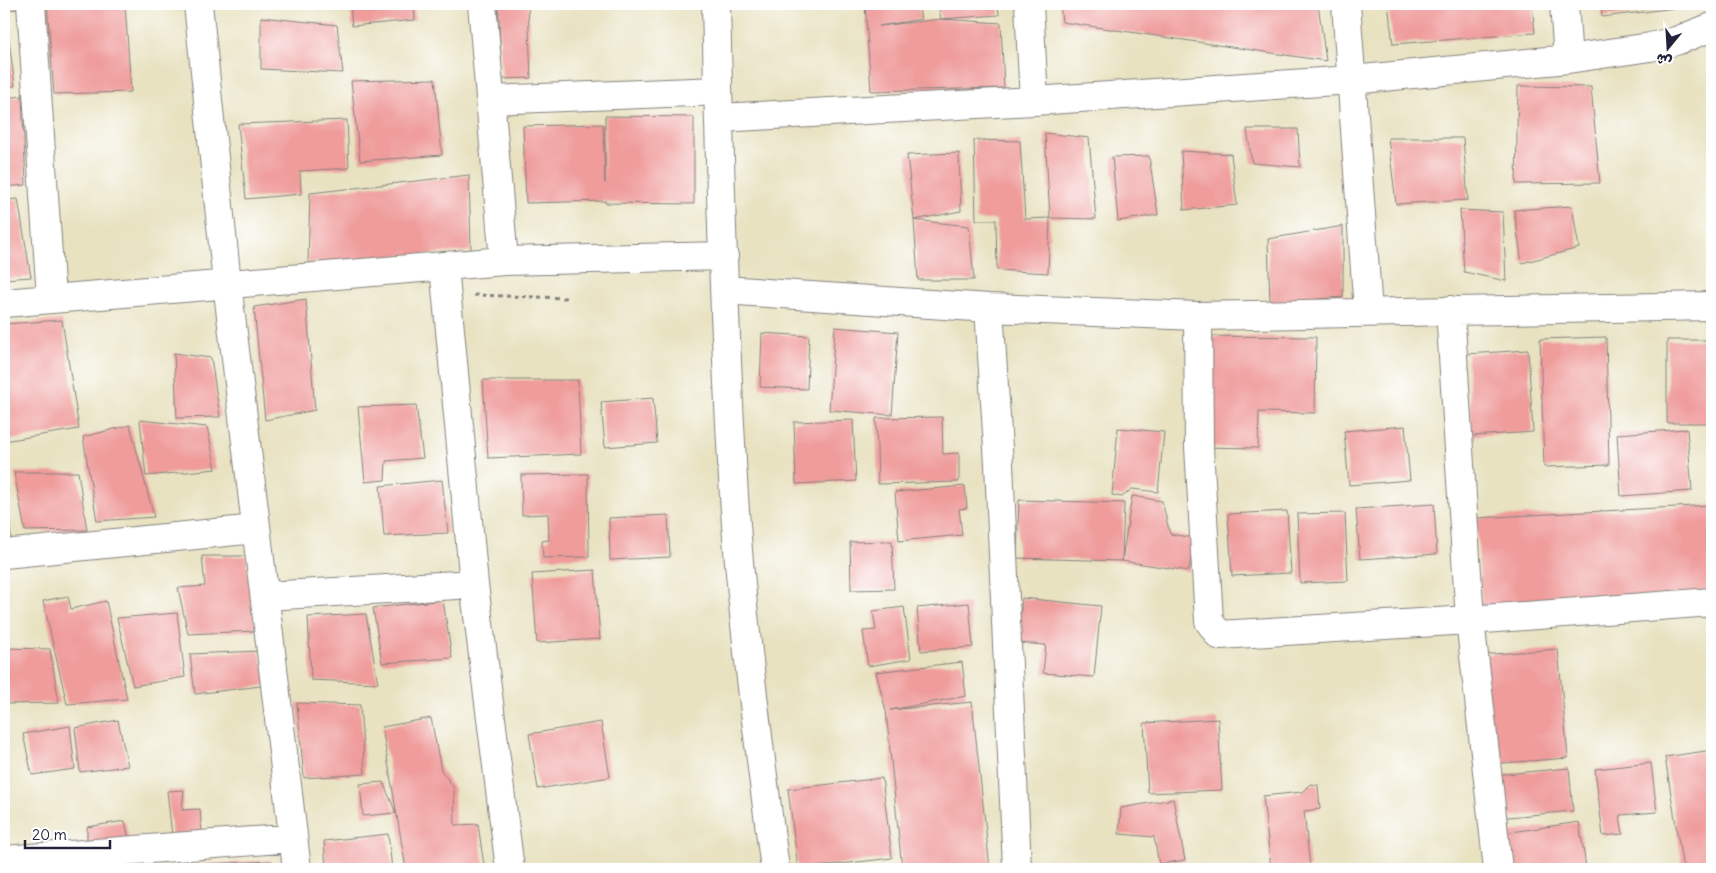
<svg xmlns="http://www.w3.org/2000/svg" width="1716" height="873" viewBox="0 0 1716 873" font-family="Delius,'Playpen Sans Arabic',sans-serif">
<rect width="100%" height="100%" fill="#fff"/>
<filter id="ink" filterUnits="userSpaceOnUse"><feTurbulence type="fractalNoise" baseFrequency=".02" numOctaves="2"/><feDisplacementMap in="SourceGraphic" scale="10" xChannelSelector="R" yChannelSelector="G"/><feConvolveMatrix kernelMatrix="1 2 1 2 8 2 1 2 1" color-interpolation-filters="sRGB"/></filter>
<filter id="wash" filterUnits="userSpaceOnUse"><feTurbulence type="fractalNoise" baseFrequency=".0096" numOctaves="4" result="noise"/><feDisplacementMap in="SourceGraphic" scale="20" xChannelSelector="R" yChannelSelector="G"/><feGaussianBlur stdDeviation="1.12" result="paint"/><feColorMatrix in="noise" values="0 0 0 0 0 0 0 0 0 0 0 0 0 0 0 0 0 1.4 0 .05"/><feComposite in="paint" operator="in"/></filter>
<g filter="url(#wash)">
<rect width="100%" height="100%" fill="#e8e2c1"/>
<g id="blocks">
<path fill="#ef9c9b" d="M 4,4 L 18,4 L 18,9 L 4,10 Z
M 47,4 L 125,4 L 131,92 L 54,94 Z
M 350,4 L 414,4 L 415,20 L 352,26 Z
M 498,4 L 528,4 L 531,78 L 502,79 Z
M 865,4 L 918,4 L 921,19 L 879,26 L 941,19 L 1001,23 L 1004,88 L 871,91 Z
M 938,4 L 998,4 L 999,15 L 941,19 Z
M 1060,4 L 1318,4 L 1326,61 L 1062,22 Z
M 1388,4 L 1532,4 L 1535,33 L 1393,44 Z
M 1601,4 L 1700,4 L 1700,5 L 1602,17 Z
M 261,17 L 337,25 L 343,73 L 261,69 Z
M 4,18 L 6,18 L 15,86 L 4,87 Z
M 435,79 L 442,155 L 360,161 L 351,81 Z
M 1518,86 L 1591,87 L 1600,183 L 1516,184 Z
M 22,96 L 26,185 L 4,187 L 4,98 Z
M 605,116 L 694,117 L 694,204 L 605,203 L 605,201 L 526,203 L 523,126 L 603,124 L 605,183 Z
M 347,120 L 349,168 L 300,171 L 301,194 L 246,199 L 238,124 Z
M 1247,129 L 1298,129 L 1300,167 L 1252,163 Z
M 1045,133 L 1089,138 L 1096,219 L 1050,218 Z
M 1388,138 L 1463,138 L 1468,200 L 1396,204 Z
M 974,140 L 1020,141 L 1025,219 L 1050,218 L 1048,273 L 997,270 L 996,220 L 976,220 Z
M 1181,151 L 1231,154 L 1237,205 L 1184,210 Z
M 959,153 L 961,211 L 914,220 L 907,155 Z
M 1149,156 L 1158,215 L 1118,221 L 1112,157 Z
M 469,175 L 471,251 L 308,263 L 310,193 Z
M 18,199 L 31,277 L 4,279 L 4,200 Z
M 1572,206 L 1579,248 L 1522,263 L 1514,210 Z
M 1460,210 L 1503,212 L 1506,281 L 1464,272 Z
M 914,220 L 969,226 L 974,280 L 918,280 Z
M 1343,226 L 1343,297 L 1270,303 L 1268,239 Z
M 306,299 L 315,410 L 265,420 L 254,307 Z
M 62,320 L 79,429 L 4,441 L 4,324 Z
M 835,327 L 898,332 L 892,415 L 829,410 Z
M 762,333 L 809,336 L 807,389 L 760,387 Z
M 1200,336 L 1316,337 L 1315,413 L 1259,412 L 1258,448 L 1199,447 Z
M 1606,337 L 1609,465 L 1544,467 L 1540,339 Z
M 1667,340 L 1712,340 L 1712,423 L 1667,423 Z
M 1528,350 L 1533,432 L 1472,436 L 1467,354 Z
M 174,353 L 211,358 L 220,417 L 177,418 Z
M 483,380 L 578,380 L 581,454 L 488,458 Z
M 653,398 L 657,443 L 605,447 L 601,402 Z
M 416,405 L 423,458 L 386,461 L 385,480 L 365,482 L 358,407 Z
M 942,417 L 943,454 L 959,453 L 959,482 L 878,484 L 876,418 Z
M 140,420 L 207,427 L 216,469 L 146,476 Z
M 853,420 L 856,481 L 796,484 L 794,422 Z
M 130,425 L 154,517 L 97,521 L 83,437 Z
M 1405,426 L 1410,480 L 1349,485 L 1344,431 Z
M 1118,428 L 1164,432 L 1158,492 L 1132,489 L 1122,497 L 1112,495 Z
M 1687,429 L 1692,491 L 1621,496 L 1617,434 Z
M 14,472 L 78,472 L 87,530 L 25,531 Z
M 588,474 L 589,557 L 543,558 L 542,541 L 549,540 L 548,514 L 522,515 L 521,475 Z
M 442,480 L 448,533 L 384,536 L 380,486 Z
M 965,486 L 967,508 L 959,509 L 962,535 L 899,541 L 895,492 Z
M 4,495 L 5,495 L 12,543 L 4,543 Z
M 1132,496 L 1162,501 L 1170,534 L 1194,538 L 1189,571 L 1122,561 Z
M 1019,500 L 1124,503 L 1122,561 L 1017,558 Z
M 1434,504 L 1437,554 L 1360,559 L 1356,509 Z
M 1712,505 L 1712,602 L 1482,614 L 1476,518 Z
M 1287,511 L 1291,573 L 1232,576 L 1228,514 Z
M 1345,513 L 1348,581 L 1300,583 L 1297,514 Z
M 668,515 L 670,557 L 610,560 L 609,518 Z
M 892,541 L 894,589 L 851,590 L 850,542 Z
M 202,556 L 246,556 L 255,631 L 188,634 L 178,588 L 205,586 Z
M 595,570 L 600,639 L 537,643 L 532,574 Z
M 68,596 L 71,609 L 106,601 L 127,699 L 67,704 L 43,601 Z
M 1022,598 L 1101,606 L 1094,677 L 1043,673 L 1046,645 L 1018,643 Z
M 443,600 L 452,658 L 382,663 L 373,608 Z
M 969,603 L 973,647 L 921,651 L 917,608 Z
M 904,607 L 911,659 L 868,666 L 863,631 L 876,630 L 873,611 Z
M 177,613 L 185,677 L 133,686 L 117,618 Z
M 366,614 L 378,683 L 311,680 L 308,617 Z
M 4,648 L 50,649 L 59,703 L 4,704 Z
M 1558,649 L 1568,758 L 1490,764 L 1481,655 Z
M 259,651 L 269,685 L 195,694 L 190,654 Z
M 962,662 L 966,696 L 890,710 L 972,702 L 990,869 L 902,869 L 886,711 L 876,672 Z
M 297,703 L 360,705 L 365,774 L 304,778 Z
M 431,718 L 441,770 L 454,788 L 455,825 L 478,824 L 484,866 L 451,869 L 406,869 L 382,727 Z
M 1218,719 L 1222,790 L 1148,793 L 1144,723 Z
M 118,720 L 128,766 L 80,772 L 75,728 Z
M 601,722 L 610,777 L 538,789 L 529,734 Z
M 70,726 L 75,769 L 32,775 L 23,734 Z
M 1712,750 L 1712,866 L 1683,869 L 1665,757 Z
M 1651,763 L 1657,812 L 1620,815 L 1623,834 L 1603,836 L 1595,769 Z
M 1569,768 L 1573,811 L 1498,818 L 1494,775 Z
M 882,778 L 892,858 L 798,869 L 788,789 Z
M 383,782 L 396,813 L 363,816 L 360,784 Z
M 1310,784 L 1318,785 L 1320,809 L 1304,811 L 1310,868 L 1271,869 L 1263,796 L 1302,792 Z
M 184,790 L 182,810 L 200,809 L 202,833 L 172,836 L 167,791 Z
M 1173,799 L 1185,860 L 1159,864 L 1154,837 L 1119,834 L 1121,808 Z
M 125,821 L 130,844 L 87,848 L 87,827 Z
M 1579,822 L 1586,867 L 1503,869 L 1498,834 Z
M 388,834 L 392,869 L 326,869 L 324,841 Z
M 271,861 L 271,869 L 183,869 L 183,865 Z"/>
</g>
</g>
<g filter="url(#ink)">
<use href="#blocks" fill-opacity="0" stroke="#85827e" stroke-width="1"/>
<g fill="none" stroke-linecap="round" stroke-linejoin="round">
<g stroke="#85827e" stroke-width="30">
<path id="street" d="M 31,4 L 51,298
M 198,4 L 227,283 L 297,869
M 482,4 L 504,261
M 716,4 C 720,168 724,332 734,496 C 742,621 759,745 775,869
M 1029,4 L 1034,101
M 1346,4 L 1368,312
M 1564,4 L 1568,59
M 492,100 L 718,91
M 720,118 L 1034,101 L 1352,80 L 1568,59 L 1650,47 L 1676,41 L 1712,27
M 444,267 L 474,584 L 510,869
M 724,290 L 989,308 L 1198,316 L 1712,306
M 4,303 L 504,261 L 724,256
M 989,308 L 999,464 L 1017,869
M 1450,310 L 1470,620 L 1498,869
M 1198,316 L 1199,447 L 1209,621 L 1219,635 L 1470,620 L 1712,602
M 4,554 L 256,529
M 265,596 L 474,584
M 4,860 L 293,838"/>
</g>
<path stroke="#85827e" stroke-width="3" stroke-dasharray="4 4" stroke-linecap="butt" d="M 474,295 L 566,298"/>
<use href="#street" stroke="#fff" stroke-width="28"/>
</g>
</g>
<rect width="1716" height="873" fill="none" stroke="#fff" stroke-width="20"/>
<g transform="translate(1668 48) rotate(198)" stroke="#ffffff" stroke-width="4" paint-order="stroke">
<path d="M0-4L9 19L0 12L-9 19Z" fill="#22223b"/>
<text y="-8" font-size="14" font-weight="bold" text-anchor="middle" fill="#22223b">ش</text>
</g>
<path d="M25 840v8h85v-8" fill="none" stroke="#22223b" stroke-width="2.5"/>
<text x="32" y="840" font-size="15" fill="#22223b" stroke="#ffffff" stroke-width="4" paint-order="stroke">20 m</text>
</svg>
